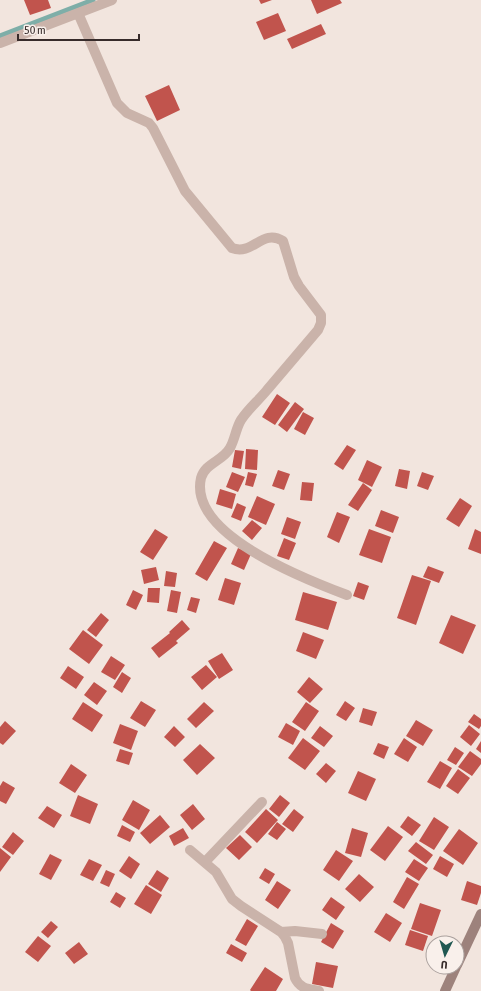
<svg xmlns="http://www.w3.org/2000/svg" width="481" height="991" viewBox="0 0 481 991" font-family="'Asap Condensed',sans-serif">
<rect width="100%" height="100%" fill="#f2e5de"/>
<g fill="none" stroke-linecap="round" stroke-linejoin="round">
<path stroke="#7eaea8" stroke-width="5" d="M 0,36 L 93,0"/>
</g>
<path fill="#c1544d" d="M 24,0 L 48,0 L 51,8 L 30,15 Z
M 259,0 L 272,0 L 261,4 Z
M 311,0 L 340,0 L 342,3 L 317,14 Z
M 278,13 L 286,31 L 264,40 L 256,22 Z
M 321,24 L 326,34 L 292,49 L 287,39 Z
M 169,85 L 180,110 L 157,121 L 145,96 Z
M 277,394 L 290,403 L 275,425 L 262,417 Z
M 295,402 L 304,409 L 287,432 L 278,425 Z
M 303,412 L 314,418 L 305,435 L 294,429 Z
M 347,445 L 356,450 L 343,470 L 334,464 Z
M 246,449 L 258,450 L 257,470 L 245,469 Z
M 235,450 L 244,451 L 241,469 L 232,467 Z
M 367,460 L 382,467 L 372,487 L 358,480 Z
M 399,469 L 410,471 L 407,489 L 395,486 Z
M 278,470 L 290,474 L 284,490 L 272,486 Z
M 232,472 L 245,477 L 238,492 L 226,487 Z
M 248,472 L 257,474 L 253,487 L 245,485 Z
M 422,472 L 434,476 L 428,490 L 417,486 Z
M 302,482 L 314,483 L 312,501 L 300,500 Z
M 363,483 L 372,490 L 358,511 L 348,505 Z
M 220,489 L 236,494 L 232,509 L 216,504 Z
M 257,496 L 275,504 L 266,525 L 248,517 Z
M 460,498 L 472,506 L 459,527 L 446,519 Z
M 237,503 L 246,507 L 241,521 L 231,517 Z
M 381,510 L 399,517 L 393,533 L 375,526 Z
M 337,512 L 350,517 L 339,543 L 327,537 Z
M 287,517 L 301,522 L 295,539 L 281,534 Z
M 252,520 L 262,528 L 252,540 L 242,531 Z
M 155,529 L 168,537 L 153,560 L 140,552 Z
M 369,529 L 391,537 L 382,563 L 359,555 Z
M 475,529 L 481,532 L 481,554 L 468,549 Z
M 284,538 L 296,543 L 289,560 L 277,556 Z
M 214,541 L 227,548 L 207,581 L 195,574 Z
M 238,548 L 251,554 L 244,570 L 231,564 Z
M 428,566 L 444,572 L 439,583 L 423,577 Z
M 156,567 L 159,580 L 144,584 L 141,570 Z
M 166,571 L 177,573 L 175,587 L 164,586 Z
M 412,575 L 431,581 L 416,625 L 397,618 Z
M 225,578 L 241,583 L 234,605 L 218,600 Z
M 358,582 L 369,586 L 364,600 L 353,596 Z
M 148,588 L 160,588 L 159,603 L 147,602 Z
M 133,590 L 143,595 L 136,610 L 126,605 Z
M 171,590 L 181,592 L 177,613 L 167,611 Z
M 303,592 L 337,602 L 328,630 L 295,620 Z
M 191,597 L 200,599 L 196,613 L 187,610 Z
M 101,613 L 109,620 L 96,637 L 87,630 Z
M 451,615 L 476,625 L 463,654 L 439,643 Z
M 182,620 L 190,629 L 176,641 L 178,643 L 159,658 L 151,648 L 170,633 L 169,632 Z
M 83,630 L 103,645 L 89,664 L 69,649 Z
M 303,632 L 324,640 L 316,659 L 296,651 Z
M 222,653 L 233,670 L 219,679 L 208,661 Z
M 111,656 L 125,665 L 115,680 L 101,672 Z
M 206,665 L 217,677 L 202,690 L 191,677 Z
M 68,666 L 84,677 L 76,689 L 60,678 Z
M 122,672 L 131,678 L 122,693 L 113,687 Z
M 309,677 L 323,689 L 310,703 L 297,692 Z
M 94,682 L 107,691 L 97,705 L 84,695 Z
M 141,701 L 156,710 L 145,727 L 130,718 Z
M 345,701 L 355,708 L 346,721 L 336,715 Z
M 83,702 L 103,715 L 92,732 L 72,719 Z
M 204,702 L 214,711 L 196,728 L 187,719 Z
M 306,702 L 319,711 L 305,731 L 292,722 Z
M 363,708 L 377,712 L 372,726 L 359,722 Z
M 474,714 L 481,719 L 481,726 L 479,729 L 468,722 Z
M 416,720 L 433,730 L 423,746 L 406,736 Z
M 5,721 L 16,731 L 3,745 L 0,743 L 0,727 Z
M 286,723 L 300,731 L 293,745 L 278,737 Z
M 120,724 L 138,731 L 131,750 L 113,743 Z
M 469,725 L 480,734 L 471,746 L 460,737 Z
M 174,726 L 185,737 L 175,747 L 164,737 Z
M 320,726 L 333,736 L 324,747 L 311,738 Z
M 303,738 L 320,751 L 305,770 L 288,758 Z
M 404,738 L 417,747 L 408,762 L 394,754 Z
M 481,741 L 481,753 L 476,749 Z
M 378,743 L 389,747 L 384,759 L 373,754 Z
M 200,744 L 215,758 L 197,775 L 183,760 Z
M 455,747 L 464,753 L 456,765 L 447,760 Z
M 120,749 L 133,753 L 129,765 L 116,761 Z
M 470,751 L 481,759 L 481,764 L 472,776 L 458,767 Z
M 440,761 L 452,768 L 440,789 L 427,782 Z
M 326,763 L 336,771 L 326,783 L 316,774 Z
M 71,764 L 87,775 L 75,793 L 59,783 Z
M 458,769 L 470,778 L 458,794 L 446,786 Z
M 358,771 L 376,779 L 366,801 L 348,793 Z
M 3,781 L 15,788 L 6,804 L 0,801 L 0,786 Z
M 78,795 L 98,804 L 90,824 L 70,816 Z
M 280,795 L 290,803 L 279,817 L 269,809 Z
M 133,800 L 150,810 L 139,830 L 122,820 Z
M 193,804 L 205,819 L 192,830 L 180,815 Z
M 47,806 L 62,815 L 54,828 L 38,818 Z
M 266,809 L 278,820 L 257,843 L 245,832 Z
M 294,809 L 304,817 L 293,832 L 282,824 Z
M 160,815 L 170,827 L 150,844 L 140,833 Z
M 408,816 L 421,825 L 412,836 L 400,827 Z
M 434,817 L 449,827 L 434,850 L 419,841 Z
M 277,822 L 286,829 L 277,840 L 268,834 Z
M 122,825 L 135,832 L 130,842 L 117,836 Z
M 388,826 L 403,837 L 385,861 L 370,850 Z
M 183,828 L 189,838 L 174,846 L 169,836 Z
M 352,828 L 368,833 L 361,857 L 345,853 Z
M 459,829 L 478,843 L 463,865 L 443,851 Z
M 13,832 L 24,841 L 13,855 L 2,847 Z
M 240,835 L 252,847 L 239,860 L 226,848 Z
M 416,842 L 433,855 L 426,864 L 408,851 Z
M 0,848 L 11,857 L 0,872 Z
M 336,850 L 353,861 L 339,881 L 323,870 Z
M 50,854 L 62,860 L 51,880 L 39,874 Z
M 129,856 L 140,864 L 131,879 L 119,871 Z
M 440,856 L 454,864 L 447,877 L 433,869 Z
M 89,859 L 102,865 L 93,881 L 80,875 Z
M 414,859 L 428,868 L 419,881 L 405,872 Z
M 265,868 L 275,874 L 269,884 L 259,878 Z
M 106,870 L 115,874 L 109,887 L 100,883 Z
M 157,870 L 169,878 L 161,892 L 148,884 Z
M 359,874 L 374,887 L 360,902 L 345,889 Z
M 407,877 L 419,884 L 404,909 L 393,902 Z
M 277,881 L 291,890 L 278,909 L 265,900 Z
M 467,881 L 481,886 L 481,893 L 477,905 L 461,900 Z
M 146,885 L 162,895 L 151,914 L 134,904 Z
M 116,892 L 126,898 L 120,908 L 110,902 Z
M 331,897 L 345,907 L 336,920 L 322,910 Z
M 420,903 L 441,910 L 432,936 L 411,929 Z
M 386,913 L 402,923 L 390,942 L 374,932 Z
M 247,919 L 258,926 L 246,946 L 235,940 Z
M 51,921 L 58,927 L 48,938 L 41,932 Z
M 331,923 L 344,931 L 333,949 L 321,942 Z
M 410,930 L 428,936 L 423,951 L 405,945 Z
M 38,936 L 51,946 L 38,962 L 25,952 Z
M 433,941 L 433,960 L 427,958 Z
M 79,942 L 88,954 L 74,964 L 65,953 Z
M 231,944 L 247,953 L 242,962 L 226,953 Z
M 316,962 L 338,966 L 333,988 L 312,984 Z
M 265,967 L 283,979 L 276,991 L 251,991 L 250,990 Z"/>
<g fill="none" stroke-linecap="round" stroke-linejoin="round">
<path stroke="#cab3aa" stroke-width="10" d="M 78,13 L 117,103 L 127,113 L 149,123 L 153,128 L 185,191 L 232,248 C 253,256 262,228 283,241 L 294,277 L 299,286 L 321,315 L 321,323 L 318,330 C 301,350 284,370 267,390 C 259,400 248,409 241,420 C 236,428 235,439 230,448 C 223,461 205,463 201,478 C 188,535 307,580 347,595
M 0,43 L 112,0
M 190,850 L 216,872 L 232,899 L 241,906 L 281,932 L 285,937 L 288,943 L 295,978 C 300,989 309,989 319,991
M 205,862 L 262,802
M 281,932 L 295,931 L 322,934"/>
<path stroke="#9d827c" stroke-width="10" d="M 457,965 L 481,914
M 445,991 L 456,967"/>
</g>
<g transform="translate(445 955) rotate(185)"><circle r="19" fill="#f9f0eb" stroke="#aba19e"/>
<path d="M0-3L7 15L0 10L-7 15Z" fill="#205852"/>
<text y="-6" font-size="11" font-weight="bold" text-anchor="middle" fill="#372b2a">U</text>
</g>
<path d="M18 34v6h121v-6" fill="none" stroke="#372b2a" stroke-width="2"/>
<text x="24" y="34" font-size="12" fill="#372b2a" stroke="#f9f0eb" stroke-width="3" paint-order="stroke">50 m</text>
</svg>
